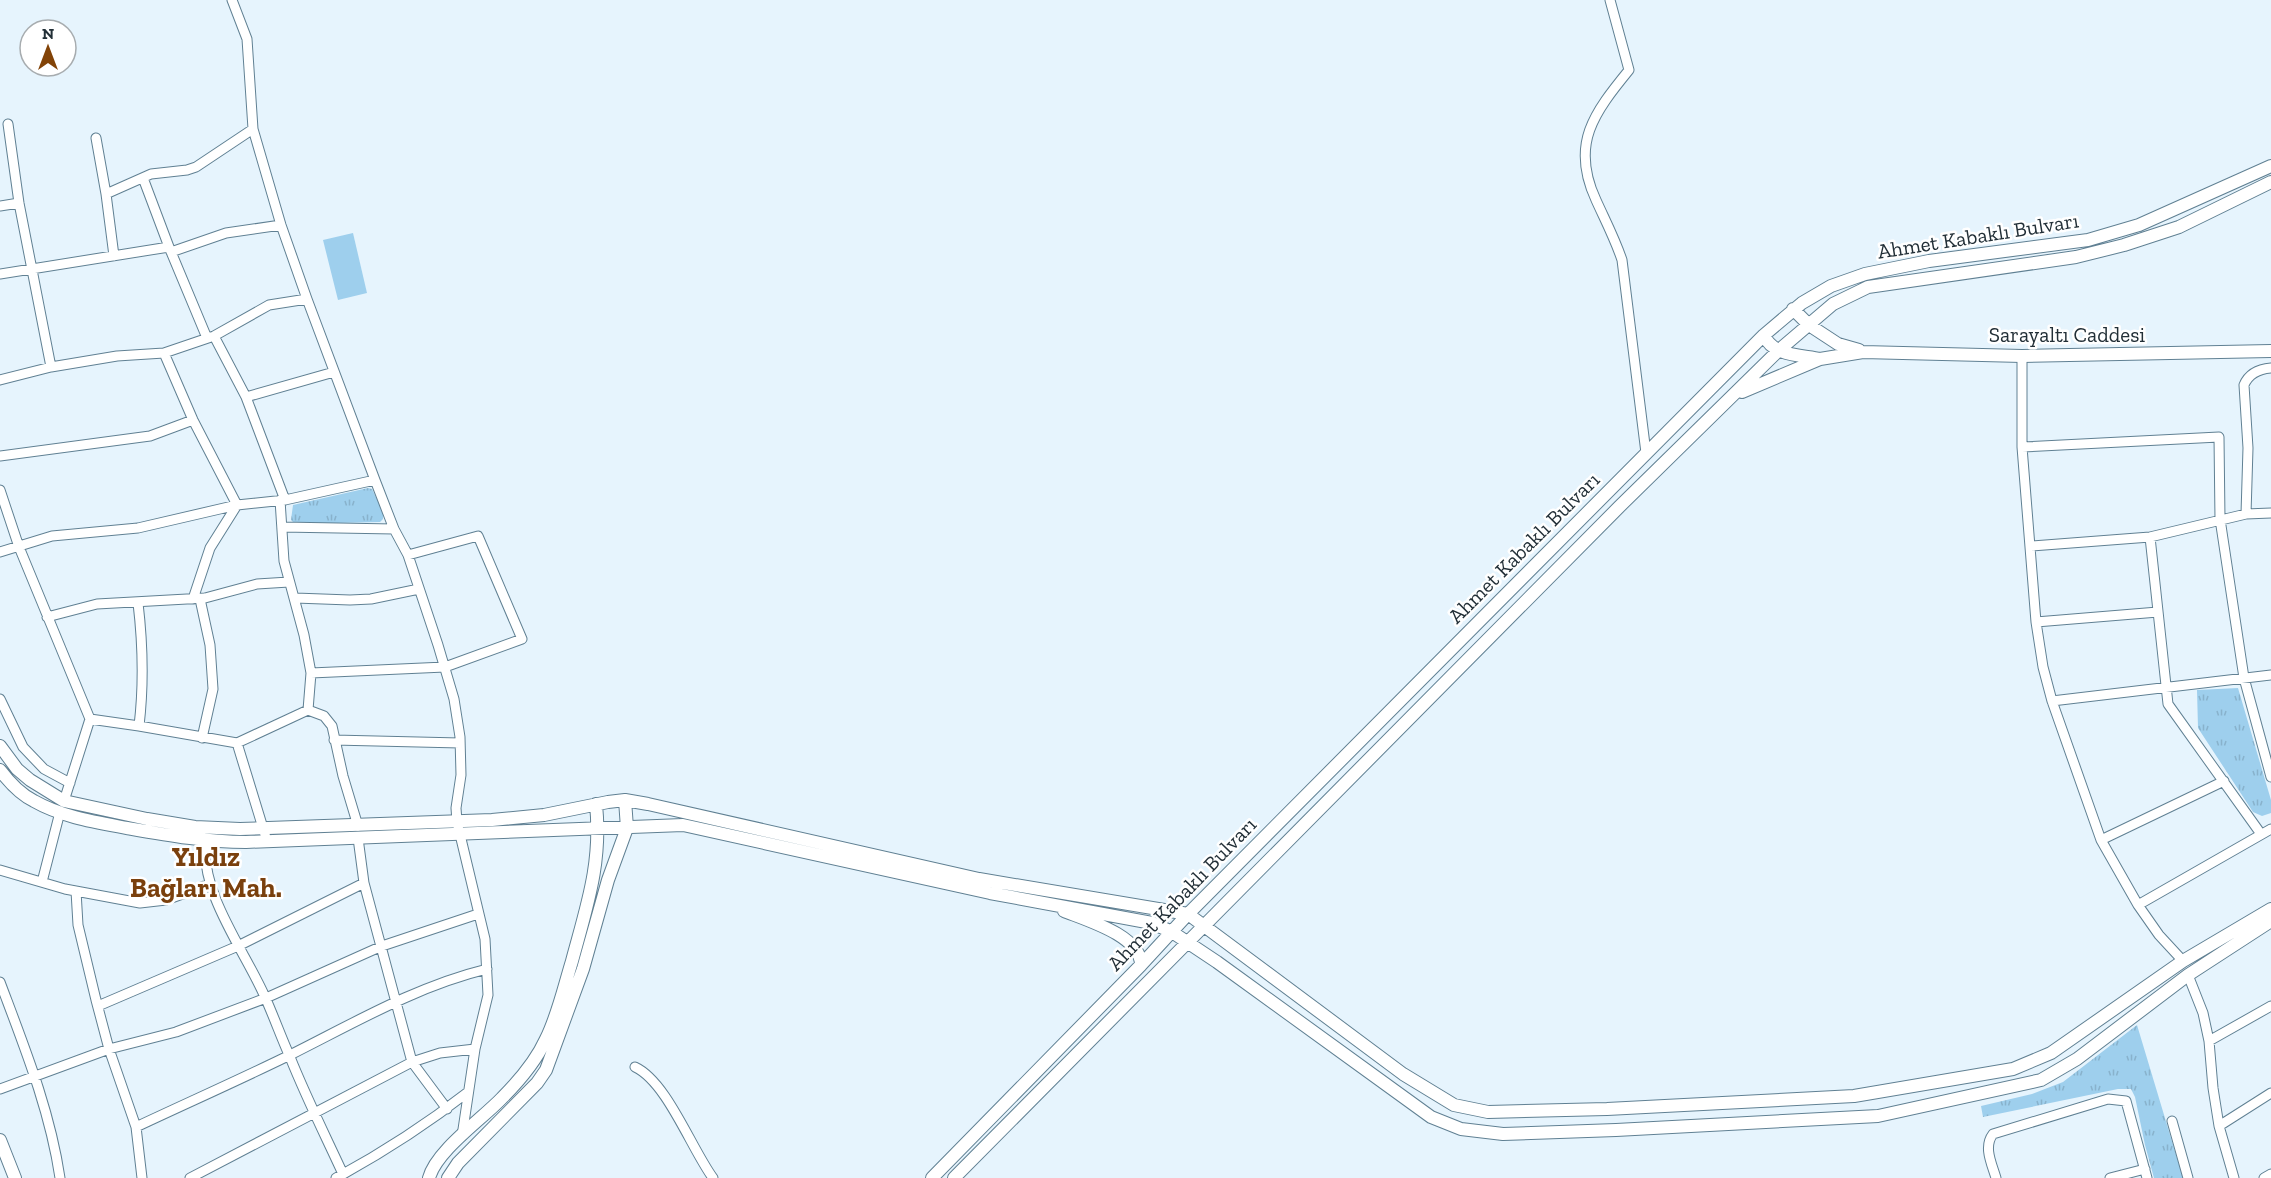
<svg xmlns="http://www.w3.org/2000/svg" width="2271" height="1178" viewBox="0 0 2271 1178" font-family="'Zilla Slab',serif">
<defs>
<pattern id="park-tufts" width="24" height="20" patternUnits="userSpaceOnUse" patternTransform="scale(1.5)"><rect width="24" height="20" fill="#9ecfed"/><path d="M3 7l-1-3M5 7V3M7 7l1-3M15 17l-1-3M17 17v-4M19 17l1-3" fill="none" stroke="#88b2cc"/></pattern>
</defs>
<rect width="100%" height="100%" fill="#e6f4fd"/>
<path fill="#9ecfed" d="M 353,233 L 367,293 L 338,300 L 323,240 Z"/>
<path fill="url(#park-tufts)" d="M 368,488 L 372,489 L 383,512 L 383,519 L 380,522 L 295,524 L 291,520 L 293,505 Z
M 2238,688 L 2271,800 L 2271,813 L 2262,816 L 2253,812 L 2198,728 L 2197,690 Z
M 2137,1025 L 2183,1178 L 2154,1178 L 2145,1145 L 2135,1097 L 2131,1089 L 2118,1089 L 1983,1117 L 1981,1106 L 2032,1094 L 2063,1082 Z"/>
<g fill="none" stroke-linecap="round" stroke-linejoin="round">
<g stroke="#608093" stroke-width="11">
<path id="street" d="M 232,0 L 247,39 L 253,129
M 1610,0 L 1629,70 C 1594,113 1570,144 1596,200 C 1605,220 1615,239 1622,260 L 1646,453
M 8,124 L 19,203 L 51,367
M 96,138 L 106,194 L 114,256
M 143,178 L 169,247
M 106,194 L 151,174 L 187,170 L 196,167 L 253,129 L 281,225 L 307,299 L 375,480 L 394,529 L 408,555 L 438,645 L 454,699 L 460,737 L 461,775 L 456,808 L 457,822 L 485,939 L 488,995 L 475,1049 L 462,1136
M 0,206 L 19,203
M 171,252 L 226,233 L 281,225
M 0,274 L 169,247 L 207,338
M 214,336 L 246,397 L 285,500
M 164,353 L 193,420 L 237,505 L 210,548 L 193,599
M 2022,356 L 2022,447 L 2036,622 L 2043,667 L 2052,701 L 2101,840 L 2138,905 L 2159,935 L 2183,961
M 0,380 L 51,367 L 117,356 L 164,353 L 214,336 L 269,305 L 307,299
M 246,397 L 334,372
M 2022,447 L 2219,437 L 2220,519 L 2244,678 L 2271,777
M 0,456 L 150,436 L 193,420
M 0,490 L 19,547 L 90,719 L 139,726 L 237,743 L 308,710 L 311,673 L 304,635 L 284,561 L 280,500
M 2246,514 L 2248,448 L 2244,385 C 2249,373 2259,369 2271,368
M 282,527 L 394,529
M 2150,537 L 2168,704 L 2261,834
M 2031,546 L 2150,537 L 2246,514 L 2271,513
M 0,552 L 52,536 L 138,528 L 237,505 L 285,500 L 375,480
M 295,598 L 350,600 L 371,599 L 419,589
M 200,599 L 210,645 L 213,689 L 202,738
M 138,603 C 143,645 144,684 139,726
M 47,617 L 97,604 L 205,598 L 257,584 L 289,582
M 2036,622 L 2158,612
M 311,673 L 445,667 L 522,639 L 478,536 L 408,555
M 0,699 L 23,747 L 44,769 L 70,783
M 2052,701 L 2271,675
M 308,710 L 324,716 L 332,726 L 343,776 L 358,826
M 334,740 L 460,743
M 237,743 L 267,841
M 64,801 L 90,719
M 358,838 L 364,883 L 412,1062 L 447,1109
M 2101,840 L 2224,781
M 206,841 C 199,892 245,951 265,997 C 274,1017 281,1037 290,1057 C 306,1097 325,1135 343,1174
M 0,870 L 65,889 L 140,903 L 166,900 L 210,884
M 42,882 L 60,812
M 76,891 L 78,925 L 96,1000 L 109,1049 L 136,1127 L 142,1178
M 2138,905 L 2271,829
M 2188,975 L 2203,1013 L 2209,1041 L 2213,1088 L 2219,1126 L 2234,1178
M 0,982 C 24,1046 50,1110 60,1178
M 98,1006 L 238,946 L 364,883
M 2209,1041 L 2271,1006
M 635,1067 C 667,1082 691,1148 713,1178
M 0,1089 L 109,1049 L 176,1032 L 266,998 L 382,946 L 478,914
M 2172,1121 L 2188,1178
M 2219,1126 L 2271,1093
M 136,1127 C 187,1103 239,1080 290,1055 C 354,1023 417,986 487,969
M 190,1178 L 412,1062 L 440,1053 L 475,1049
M 336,1178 C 382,1153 427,1124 468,1092
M 1996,1178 C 1992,1164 1983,1147 1993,1134 L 2108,1099 L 2126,1101 L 2147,1178
M 2110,1178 L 2145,1169
M 2264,1178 L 2271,1174"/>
</g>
<g stroke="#608093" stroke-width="14">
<path id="secondary" d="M 1793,309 L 1809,325 L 1838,344 L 1859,350
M 1764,335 C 1772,356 1801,355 1820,359
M 1742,392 L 1820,359 L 1863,352 L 2022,356 L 2271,351
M 0,746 L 17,769 L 30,780 L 64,801 L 147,819 L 195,827 L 240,829 L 492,820 L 544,815 L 608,802 L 625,800 L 648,804 L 979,879 L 1188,914 L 1403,1074 L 1454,1105 L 1488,1112 L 1607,1109 L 1854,1096 L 2013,1069 L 2051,1053 L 2183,961 L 2271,909
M 0,770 C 9,782 20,794 34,801 C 62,817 95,822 127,828 C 167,835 206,842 246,842 L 683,825 L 990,893 L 1152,923 L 1172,932 L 1217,962 L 1431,1117 L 1461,1129 L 1503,1134 L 1616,1130 L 1878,1116 L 2041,1080 L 2077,1059 L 2188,975 L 2271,921
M 1064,911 C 1087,920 1141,936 1141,965
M 0,1140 L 15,1178
M 429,1178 C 436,1151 482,1119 502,1098 C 519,1081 536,1061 546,1039 C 558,1015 564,987 572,961 C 587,905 602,863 596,804
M 448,1178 L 458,1163 L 537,1083 L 546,1070 L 583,969 L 608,880 L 627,828 L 625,800
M 932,1178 L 1141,965 L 1188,914 L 1764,335 L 1802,303 L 1831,286 L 1865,274 L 1929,261 L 2088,240 L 2139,225 L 2271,166
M 954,1178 L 1619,507 L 1778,351 L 1833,304 L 1868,287 L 2076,257 L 2124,245 L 2179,227 L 2271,182"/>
</g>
<use href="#street" stroke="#fff" stroke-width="9"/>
<use href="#secondary" stroke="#fff" stroke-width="12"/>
</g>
<g text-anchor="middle" stroke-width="5" stroke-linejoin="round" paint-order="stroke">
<g font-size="21" fill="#222f37" stroke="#fff">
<text transform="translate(1978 236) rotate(-9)" y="7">Ahmet Kabaklı Bulvarı</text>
<text x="2067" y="342">Sarayaltı Caddesi</text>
<text transform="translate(1524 548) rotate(-45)" y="7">Ahmet Kabaklı Bulvarı</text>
<text transform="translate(1182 894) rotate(-46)" y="7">Ahmet Kabaklı Bulvarı</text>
</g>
<g font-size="27" font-weight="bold" fill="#7a400d" stroke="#fff">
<text x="206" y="866">Yıldız<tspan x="206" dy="31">Bağları Mah.</tspan></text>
</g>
</g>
<g transform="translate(48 48)"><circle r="28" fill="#ffffff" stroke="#a7acaf" stroke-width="1.5"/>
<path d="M0-4.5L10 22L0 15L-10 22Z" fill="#824307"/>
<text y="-9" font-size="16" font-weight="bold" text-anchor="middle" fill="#222f37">N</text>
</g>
</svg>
